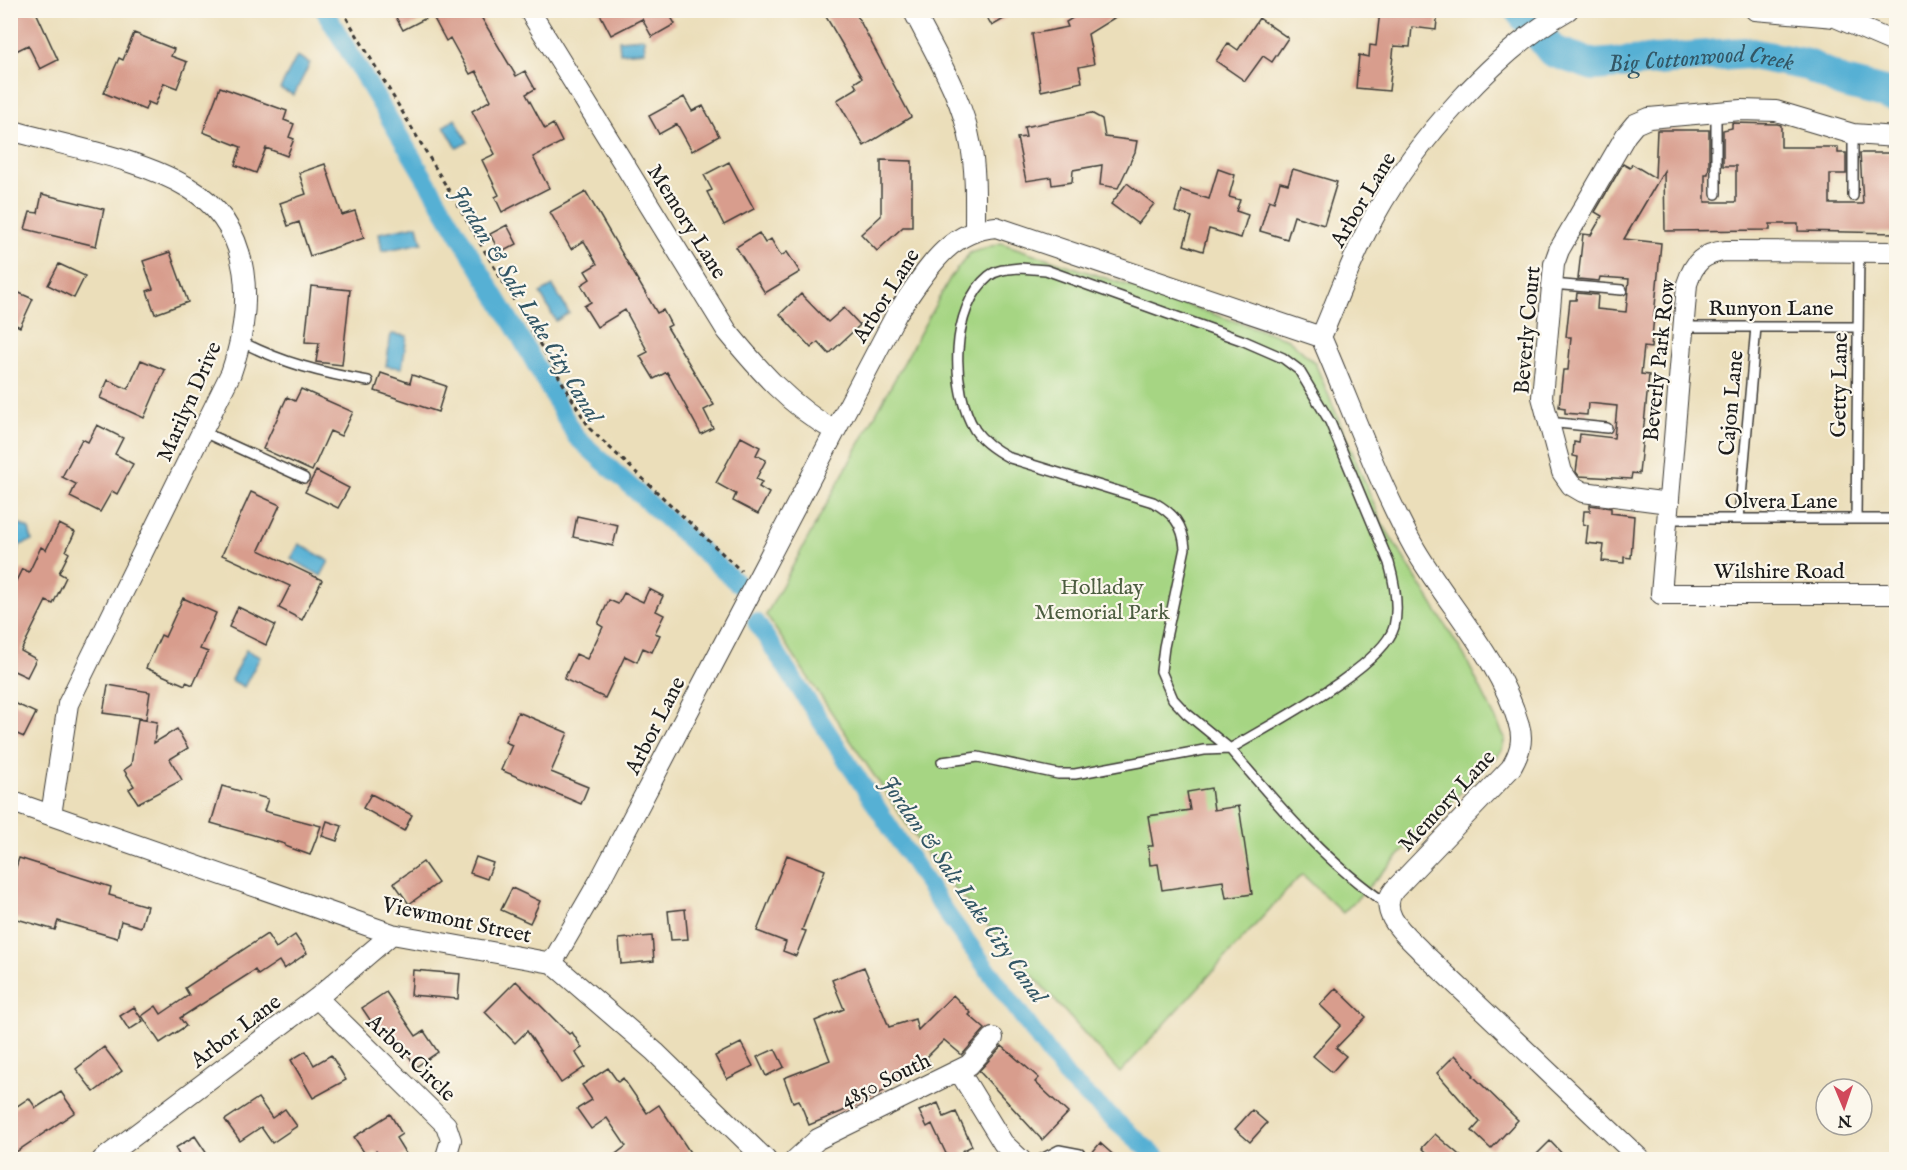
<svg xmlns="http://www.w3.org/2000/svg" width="1907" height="1170" viewBox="0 0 1907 1170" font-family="'IM FELL English',serif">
<rect width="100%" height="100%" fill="#fbf7ec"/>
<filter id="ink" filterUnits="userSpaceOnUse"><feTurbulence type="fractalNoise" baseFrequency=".0167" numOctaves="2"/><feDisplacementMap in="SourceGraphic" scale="12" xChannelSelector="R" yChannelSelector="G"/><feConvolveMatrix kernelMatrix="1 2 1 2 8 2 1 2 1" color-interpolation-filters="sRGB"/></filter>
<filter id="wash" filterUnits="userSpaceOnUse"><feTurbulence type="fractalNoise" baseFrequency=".008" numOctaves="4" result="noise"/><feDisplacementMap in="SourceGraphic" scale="24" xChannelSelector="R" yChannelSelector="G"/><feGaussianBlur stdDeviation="1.35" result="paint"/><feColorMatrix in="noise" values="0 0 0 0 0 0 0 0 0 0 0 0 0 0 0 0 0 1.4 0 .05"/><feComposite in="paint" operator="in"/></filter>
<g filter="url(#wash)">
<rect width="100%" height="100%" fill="#ebdeba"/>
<path fill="#a6d583" stroke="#617850" stroke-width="1.5" d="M 1001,243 L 1288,339 L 1315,363 L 1382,523 L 1464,655 L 1505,738 L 1502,750 L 1343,913 L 1302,874 L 1120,1073 L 937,869 L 766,615 L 950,278 L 970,253 Z"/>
<path fill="#56b0d4" stroke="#396678" stroke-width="1.5" d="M 644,38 L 645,51 L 620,53 L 619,40 Z
M 297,56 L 310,63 L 294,95 L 280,89 Z
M 455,119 L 468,142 L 457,148 L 444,126 Z
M 418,225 L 422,243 L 382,251 L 379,233 Z
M 553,286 L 569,313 L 556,321 L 540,293 Z
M 391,334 L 407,336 L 402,368 L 386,366 Z
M 18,523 L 29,529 L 32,541 L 20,545 L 14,556 L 11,555 L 11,533 Z
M 299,544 L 329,561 L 321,576 L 291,559 Z
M 246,650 L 260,657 L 244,687 L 231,680 Z"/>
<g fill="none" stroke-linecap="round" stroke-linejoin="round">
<path stroke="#56b0d4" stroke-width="18" d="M 324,10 L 519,335 L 576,437 L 737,583
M 756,622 L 944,910 L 1068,1079 L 1160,1160"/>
<path stroke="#56b0d4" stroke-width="32" id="s1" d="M 1520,10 L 1552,51 L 1594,65 L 1746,53 L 1808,65 L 1841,82 L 1896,96"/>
</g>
<g id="blocks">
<path fill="#d89d8d" d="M 10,10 L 36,12 L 58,60 L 40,69 L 28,45 L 10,54 Z
M 392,10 L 477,10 L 516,76 L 525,71 L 535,89 L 526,94 L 545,129 L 553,124 L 562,142 L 533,157 L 549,188 L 502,212 L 495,197 L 499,195 L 482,160 L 495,154 L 472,111 L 491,100 L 476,71 L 470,74 L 450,38 L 446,41 L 432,15 L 403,30 Z
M 598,10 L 667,10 L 675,24 L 652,37 L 642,19 L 611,35 Z
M 822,10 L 854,10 L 911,117 L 864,146 L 837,100 L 857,88 L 854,83 L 862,78 Z
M 983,10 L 1019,10 L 992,26 Z
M 1085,10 L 1127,10 L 1088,34 L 1094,64 L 1079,67 L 1082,82 L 1041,91 L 1032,34 L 1068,27 L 1066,22 Z
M 1392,10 L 1438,10 L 1436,30 L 1412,27 L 1410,47 L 1394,46 L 1389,91 L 1356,88 L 1359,55 L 1369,57 L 1370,45 L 1376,46 L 1380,11 L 1392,13 Z
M 1259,18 L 1288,38 L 1272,62 L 1263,56 L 1245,81 L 1216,61 L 1228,43 L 1238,50 Z
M 134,33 L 174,49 L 171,56 L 187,62 L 177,88 L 164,83 L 155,105 L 148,102 L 145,110 L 104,93 L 119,58 L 123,60 Z
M 220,87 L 287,111 L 284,120 L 294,124 L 289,137 L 294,139 L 287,156 L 266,148 L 256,173 L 235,165 L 241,147 L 203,132 Z
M 684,97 L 692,111 L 703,106 L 719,136 L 692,151 L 677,124 L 659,134 L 649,116 Z
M 1091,113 L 1102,119 L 1105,137 L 1137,141 L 1135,152 L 1118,188 L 1100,185 L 1102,165 L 1073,170 L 1072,182 L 1052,185 L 1051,177 L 1026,181 L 1017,138 L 1026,137 L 1024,127 Z
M 1732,123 L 1777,124 L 1781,125 L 1781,147 L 1838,147 L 1838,153 L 1846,153 L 1846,174 L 1830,174 L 1830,204 L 1863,204 L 1860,153 L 1896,153 L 1896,233 L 1798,231 L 1798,224 L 1770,224 L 1770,230 L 1665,231 L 1664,171 L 1624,239 L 1661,243 L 1651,348 L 1644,347 L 1641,374 L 1649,375 L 1639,474 L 1632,473 L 1631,479 L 1579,476 L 1576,472 L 1578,457 L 1573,456 L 1574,442 L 1579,443 L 1580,434 L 1614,438 L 1617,406 L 1588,403 L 1587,415 L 1565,413 L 1565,408 L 1559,407 L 1563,370 L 1568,370 L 1571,337 L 1566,337 L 1570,300 L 1576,300 L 1577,293 L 1598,295 L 1597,309 L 1626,312 L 1629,279 L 1600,277 L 1599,281 L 1578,279 L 1583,234 L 1591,235 L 1602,216 L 1595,212 L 1623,164 L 1630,168 L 1632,164 L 1655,178 L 1657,130 L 1709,130 L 1709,166 L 1708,174 L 1705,174 L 1705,202 L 1736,202 L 1736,166 L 1723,166 L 1723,130 L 1732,128 Z
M 881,160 L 912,161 L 912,227 L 903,227 L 877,251 L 861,234 L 881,216 Z
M 729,162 L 754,209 L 724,225 L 707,192 L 712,190 L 704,175 Z
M 325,164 L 342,215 L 355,211 L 364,238 L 310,256 L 299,222 L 288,226 L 280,203 L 306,194 L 299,173 Z
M 1218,169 L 1235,175 L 1229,197 L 1240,200 L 1236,211 L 1248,215 L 1241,238 L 1209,229 L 1203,251 L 1184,245 L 1192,217 L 1175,212 L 1181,190 L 1209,199 Z
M 1293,169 L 1337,182 L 1324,225 L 1294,216 L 1287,239 L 1260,231 L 1269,200 L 1274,202 L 1280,182 L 1288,184 Z
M 1127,183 L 1154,204 L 1138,224 L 1111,204 Z
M 586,192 L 657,313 L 663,310 L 671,325 L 667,327 L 714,405 L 704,410 L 713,428 L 701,434 L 667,372 L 654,379 L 640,356 L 648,352 L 625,310 L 597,327 L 584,306 L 591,302 L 581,285 L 590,279 L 585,271 L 597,264 L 584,241 L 571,249 L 550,212 Z
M 42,194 L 104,209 L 96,246 L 25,229 L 30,212 L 38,213 Z
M 507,225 L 517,244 L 500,253 L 490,234 Z
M 759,233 L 765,243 L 771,239 L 781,256 L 787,252 L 800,272 L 765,293 L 736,247 Z
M 170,252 L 188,302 L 155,314 L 147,291 L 153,289 L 143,261 Z
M 59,264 L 85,276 L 74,298 L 48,285 Z
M 311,286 L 350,290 L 342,365 L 316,362 L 319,343 L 305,342 Z
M 10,289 L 33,299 L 20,327 L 10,322 Z
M 801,294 L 828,322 L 844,308 L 860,325 L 829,354 L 818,342 L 811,348 L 780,314 Z
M 141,360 L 165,370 L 144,418 L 100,398 L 108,380 L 128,389 Z
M 381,373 L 410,383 L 412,375 L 446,386 L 438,412 L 375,391 Z
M 301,389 L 353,412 L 341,436 L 330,431 L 312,471 L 263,449 L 287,397 L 295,401 Z
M 97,425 L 123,438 L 115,454 L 133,464 L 117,494 L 112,491 L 100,512 L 70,497 L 76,484 L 62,477 L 82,439 L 88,442 Z
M 741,437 L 760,447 L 756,455 L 766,460 L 756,479 L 762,482 L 759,487 L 769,493 L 758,514 L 733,501 L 736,494 L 716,483 Z
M 316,471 L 349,488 L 338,508 L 305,492 Z
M 251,492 L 280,505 L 259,550 L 322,580 L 302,620 L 279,608 L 290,586 L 222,555 Z
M 1590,505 L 1611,508 L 1611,513 L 1634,516 L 1631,558 L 1624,557 L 1624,563 L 1602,561 L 1604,545 L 1586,543 L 1588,525 L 1583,524 L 1584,511 L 1590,511 Z
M 577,516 L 618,525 L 613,546 L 573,537 Z
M 59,524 L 75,532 L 66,551 L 69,553 L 59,573 L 66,577 L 53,604 L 46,601 L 21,651 L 36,659 L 27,677 L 12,670 L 10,673 L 10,593 L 22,569 L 29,572 L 41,547 L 46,550 Z
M 649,589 L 663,596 L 656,611 L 664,615 L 655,633 L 660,635 L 652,652 L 643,648 L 637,662 L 625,656 L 605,698 L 564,679 L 576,654 L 587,659 L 603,627 L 598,624 L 609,600 L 618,604 L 624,593 L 643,602 Z
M 183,598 L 216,613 L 200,649 L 208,652 L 193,685 L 186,682 L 185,685 L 146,668 L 161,635 L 165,637 Z
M 238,607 L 275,625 L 266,645 L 229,627 Z
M 108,685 L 150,692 L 146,719 L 103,713 Z
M 10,701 L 36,713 L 24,737 L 10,731 Z
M 518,712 L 568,733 L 551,772 L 588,787 L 581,804 L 501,770 L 512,745 L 505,742 Z
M 138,719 L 157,722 L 154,743 L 177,729 L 188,748 L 170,759 L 182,780 L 138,803 L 129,789 L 134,786 L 124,770 L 131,765 Z
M 222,786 L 268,799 L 264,811 L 321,826 L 310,855 L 285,846 L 285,844 L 211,823 Z
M 1211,788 L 1214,810 L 1239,806 L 1252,894 L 1226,898 L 1223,881 L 1162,890 L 1158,864 L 1150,865 L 1148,846 L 1153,846 L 1148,816 L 1190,810 L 1187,792 Z
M 371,794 L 412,815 L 404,831 L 363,808 Z
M 327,821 L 342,826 L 337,841 L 322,836 Z
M 787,855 L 825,870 L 802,930 L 806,931 L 796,956 L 783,951 L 786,942 L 757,931 Z
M 476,857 L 493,863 L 487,879 L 470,873 Z
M 19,858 L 111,887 L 109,895 L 147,906 L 141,927 L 121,921 L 117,938 L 58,921 L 55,930 L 10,917 L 10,886 Z
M 423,862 L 438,883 L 409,904 L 394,883 Z
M 512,888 L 540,901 L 530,923 L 501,910 Z
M 685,909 L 688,939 L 671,940 L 668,911 Z
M 267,934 L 276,948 L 295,935 L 307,953 L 284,969 L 279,961 L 258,975 L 255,970 L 180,1018 L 186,1026 L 160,1043 L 142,1016 L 156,1006 L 161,1014 L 189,995 L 185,988 Z
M 652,936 L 654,961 L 621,964 L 619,939 Z
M 864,967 L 889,1027 L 915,1019 L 918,1030 L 953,995 L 971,1013 L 969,1015 L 985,1029 L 962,1055 L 944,1040 L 927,1057 L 931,1066 L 884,1087 L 886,1090 L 841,1112 L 809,1125 L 799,1100 L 793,1102 L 784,1078 L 830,1060 L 815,1021 L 844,1009 L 832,980 Z
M 413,970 L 460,974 L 458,999 L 411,995 Z
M 516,981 L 569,1034 L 572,1032 L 582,1048 L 575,1052 L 585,1067 L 561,1083 L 527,1031 L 515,1043 L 485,1012 Z
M 1336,988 L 1366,1017 L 1336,1048 L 1346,1056 L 1332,1072 L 1313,1056 L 1341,1025 L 1320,1005 Z
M 386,992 L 416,1036 L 424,1031 L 438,1052 L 416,1067 L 391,1029 L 381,1036 L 362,1008 Z
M 134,1007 L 143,1021 L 129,1030 L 120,1016 Z
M 741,1043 L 753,1066 L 727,1079 L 715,1056 Z
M 1002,1046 L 1039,1078 L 1035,1082 L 1068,1113 L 1042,1140 L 979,1071 Z
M 104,1047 L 122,1071 L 94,1092 L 76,1069 Z
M 775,1049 L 784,1067 L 766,1076 L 757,1057 Z
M 306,1051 L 314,1065 L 331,1055 L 346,1080 L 313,1098 L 291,1060 Z
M 1455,1055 L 1474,1075 L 1473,1076 L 1518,1120 L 1491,1149 L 1472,1131 L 1480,1122 L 1437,1073 Z
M 608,1068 L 618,1082 L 623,1078 L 647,1113 L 659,1105 L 695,1160 L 608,1160 L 626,1146 L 607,1118 L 591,1129 L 577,1109 L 592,1100 L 582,1085 Z
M 61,1092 L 75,1112 L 10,1156 L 10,1111 L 29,1098 L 36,1108 Z
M 258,1098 L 272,1118 L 285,1109 L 297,1126 L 272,1143 L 261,1127 L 240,1141 L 225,1120 Z
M 938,1103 L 944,1117 L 956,1112 L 972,1146 L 962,1151 L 966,1160 L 949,1160 L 932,1124 L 927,1127 L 919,1111 Z
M 1252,1110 L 1267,1123 L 1250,1142 L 1235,1129 Z
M 390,1114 L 402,1134 L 396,1138 L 406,1154 L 397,1160 L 382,1160 L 376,1151 L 367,1157 L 354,1137 Z
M 1435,1134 L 1465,1160 L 1435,1160 L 1422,1148 Z
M 195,1136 L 211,1160 L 182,1160 L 175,1148 Z
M 1550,1141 L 1568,1160 L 1531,1160 Z
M 1100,1143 L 1119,1160 L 1086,1160 Z"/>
</g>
</g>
<g filter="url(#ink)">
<use href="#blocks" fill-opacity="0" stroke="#3b3934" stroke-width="1.5"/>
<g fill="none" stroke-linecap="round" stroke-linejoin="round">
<g stroke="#3b3934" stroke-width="12">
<path id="lane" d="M 1716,112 L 1716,194
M 1853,196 L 1853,134
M 1020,268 L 1046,270 L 1244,341 L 1283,358 L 1299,370 L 1330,422 L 1389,563 C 1394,581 1399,608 1394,627 C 1383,667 1267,726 1230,749 L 1186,713 L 1173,699 L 1161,671 L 1164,647 L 1185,548 C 1183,524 1173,513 1153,502 L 1010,458 C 997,451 983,442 975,430 C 950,390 950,308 989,276 C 998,269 1010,269 1020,268 Z
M 1552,284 L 1622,290
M 1684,327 L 1858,327
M 242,342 C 283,363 322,373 368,381
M 1548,422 L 1607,428
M 203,432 L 304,478
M 1667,519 L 1895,519
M 1739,519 L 1756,327
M 1856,519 L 1859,252
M 942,762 L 978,757 L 1058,774 L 1075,774 L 1204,750 L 1230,749 C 1278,805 1326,863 1387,904
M 1040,1160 L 1059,1150 L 1080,1154"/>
</g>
<g stroke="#3b3934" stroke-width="22">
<path id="street" d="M 529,10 L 727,331 C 759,370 790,406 835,431
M 913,10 C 935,53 963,98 971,146 C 976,173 975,201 975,229
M 1755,10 L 1835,17 L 1896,43
M 10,130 C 65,146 140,158 189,188 C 256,228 253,309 231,373 L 68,704 L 51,815
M 1896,252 L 1726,251 C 1703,253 1694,262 1687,284 L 1661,594 L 1896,594
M 1321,337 C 1351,406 1378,483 1415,549 C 1449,607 1500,659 1519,725 C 1524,741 1519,754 1511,768 L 1394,890 C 1376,913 1407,936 1422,952 L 1641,1160
M 1669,503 L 1583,492 L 1571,485 L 1562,472 L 1542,397 L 1554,264 L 1559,250 L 1626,135 L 1635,124 L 1649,118 L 1741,110 L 1776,111 L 1853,134 L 1896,137
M 10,801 L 392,934 L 552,963 L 655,1052 L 766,1160
M 552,963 L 600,880 L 897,313 C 924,276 945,231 996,227 L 1321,337 C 1339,296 1353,254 1375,215 C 1415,143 1495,51 1568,10
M 317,998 L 446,1125 L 451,1140 L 445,1160
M 959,1071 L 1003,1143 L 1021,1160
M 102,1160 L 317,998 L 392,934
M 795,1160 L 818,1139 L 969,1065 L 993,1038"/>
</g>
<path stroke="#3b3934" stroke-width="3" stroke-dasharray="4.5 4.5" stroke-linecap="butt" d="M 342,10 L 590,429 L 741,571"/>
<use href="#lane" stroke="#fff" stroke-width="9"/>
<use href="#street" stroke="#fff" stroke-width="20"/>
</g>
</g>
<g text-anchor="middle" stroke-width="4.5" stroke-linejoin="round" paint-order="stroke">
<g font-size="22" fill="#1c1c1c" stroke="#fbf7ec">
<text transform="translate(1362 199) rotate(-59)" y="8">Arbor Lane</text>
<text transform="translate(688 221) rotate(58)" y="8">Memory Lane</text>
<text transform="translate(885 295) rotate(-58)" y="8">Arbor Lane</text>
<text x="1771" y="315">Runyon Lane</text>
<text transform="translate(1526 330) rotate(-85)" y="8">Beverly Court</text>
<text transform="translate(1658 360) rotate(-84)" y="8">Beverly Park Row</text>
<text transform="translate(1838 385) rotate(-89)" y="8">Getty Lane</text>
<text transform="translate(188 401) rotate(-66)" y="8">Marilyn Drive</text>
<text transform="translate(1730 403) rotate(-85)" y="8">Cajon Lane</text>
<text x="1781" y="508">Olvera Lane</text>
<text x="1779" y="578">Wilshire Road</text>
<text transform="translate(654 725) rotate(-63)" y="8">Arbor Lane</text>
<text transform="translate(1446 800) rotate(-47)" y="8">Memory Lane</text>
<text transform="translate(457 919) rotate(12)" y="8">Viewmont Street</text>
<text transform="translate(235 1030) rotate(-37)" y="8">Arbor Lane</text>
<text transform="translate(412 1057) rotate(44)" y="8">Arbor Circle</text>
<text transform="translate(885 1079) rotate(-26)" y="8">4850 South</text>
</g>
<g font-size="22" fill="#4c5d40" stroke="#fbf7ec">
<text x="1102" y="594">Holladay<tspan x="1102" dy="25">Memorial Park</tspan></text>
</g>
<g font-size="24" font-style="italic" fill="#335766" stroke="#fbf7ec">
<text dy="8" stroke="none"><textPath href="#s1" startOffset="204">Big Cottonwood Creek</textPath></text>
<text transform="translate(527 304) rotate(59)" y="8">Jordan &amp; Salt Lake City Canal</text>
<text transform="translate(964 889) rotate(55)" y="8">Jordan &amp; Salt Lake City Canal</text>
</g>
</g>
<rect width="1907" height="1170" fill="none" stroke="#fbf7ec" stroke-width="36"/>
<g transform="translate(1844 1107) rotate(178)"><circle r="28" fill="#fbf7ec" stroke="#a29f99" stroke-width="1.5"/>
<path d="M0-4.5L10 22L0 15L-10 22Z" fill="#d1495b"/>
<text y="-9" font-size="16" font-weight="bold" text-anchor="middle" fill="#1c1c1c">N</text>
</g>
</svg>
